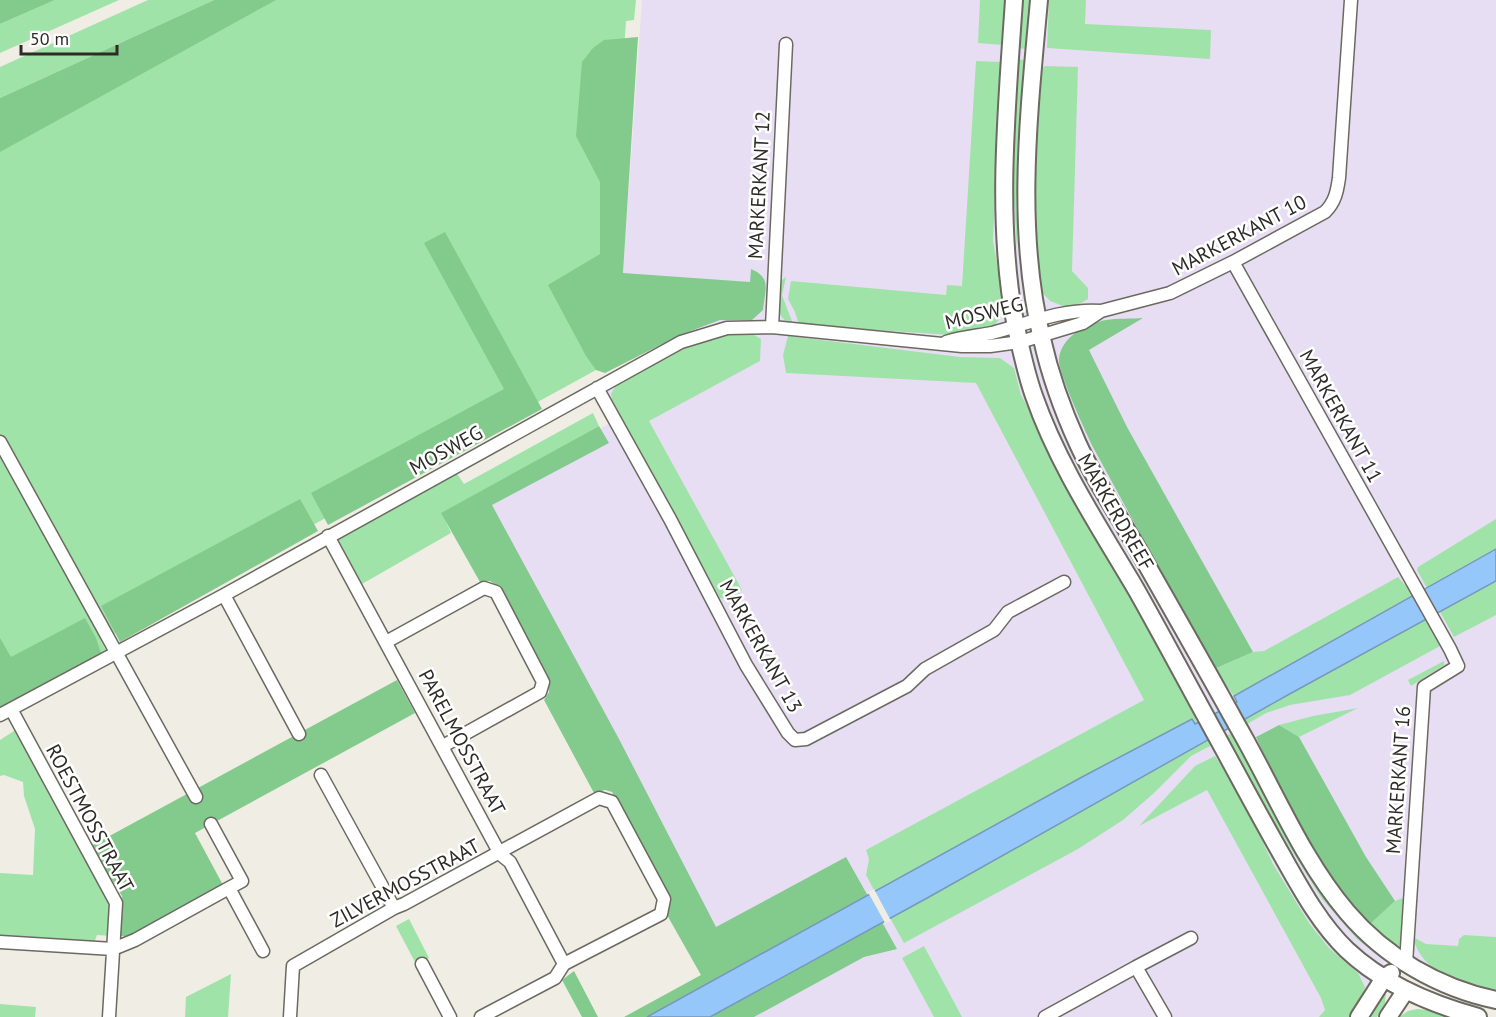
<svg xmlns="http://www.w3.org/2000/svg" width="1496" height="1017" viewBox="0 0 1496 1017" font-family="'PT Sans',sans-serif">
<rect width="100%" height="100%" fill="#f0ede4"/>
<path fill="#e8def3" d="M 642,0 L 1496,0 L 1496,986 L 1443,972 L 1395,947 L 1347,1017 L 742,1017 L 484,490 L 616,420 L 597,388 L 669,360 L 623,273 Z"/>
<path fill="#a0e3a9" d="M 55,0 L 119,0 L 0,53 L 0,24 Z
M 148,0 L 214,0 L 0,98 L 0,67 Z
M 255,0 L 636,0 L 634,20 L 626,21 L 609,272 L 649,341 L 101,641 L 108,654 L 0,710 L 0,140 Z
M 980,0 L 1006,0 L 1003,45 L 978,43 Z
M 1020,0 L 1030,0 L 1026,49 L 1017,48 Z
M 1049,0 L 1086,0 L 1085,24 L 1211,30 L 1210,59 L 1047,48 Z
M 1016,59 L 1025,60 L 1018,194 L 1017,249 L 1012,169 Z
M 976,61 L 1001,62 L 993,241 L 1006,311 L 992,328 L 951,335 L 799,325 L 795,312 L 788,299 L 791,281 L 946,295 L 947,285 L 962,286 Z
M 1045,66 L 1078,67 L 1072,271 L 1088,288 L 1088,299 L 1076,306 L 1063,306 L 1050,301 L 1039,289 L 1032,244 L 1040,78 L 1042,68 Z
M 786,277 L 782,295 L 793,324 L 786,322 L 778,312 L 779,282 Z
M 751,333 L 761,339 L 760,361 L 649,421 L 742,590 L 732,600 L 720,598 L 613,406 L 611,394 L 616,385 L 625,379 L 686,346 L 725,334 Z
M 788,336 L 960,357 L 1000,358 L 1014,368 L 1021,395 L 1185,693 L 1197,723 L 1195,724 L 1192,719 L 875,892 L 866,875 L 869,859 L 866,850 L 1144,700 L 976,383 L 786,373 L 783,355 Z
M 593,413 L 599,426 L 442,513 L 451,533 L 362,584 L 337,537 L 456,472 L 464,484 Z
M 1496,519 L 1496,549 L 1427,588 L 1417,570 L 1418,567 Z
M 1398,577 L 1414,595 L 1234,696 L 1214,669 L 1253,652 L 1264,651 Z
M 1496,581 L 1496,615 L 1454,637 L 1440,612 Z
M 1427,619 L 1442,645 L 1350,695 L 1290,705 L 1266,713 L 1232,733 L 1382,955 L 1378,956 L 1357,939 L 1322,899 L 1247,779 L 1226,736 L 1232,733 L 1229,728 Z
M 1444,661 L 1444,665 L 1411,686 L 1408,680 Z
M 1358,708 L 1299,737 L 1279,725 L 1313,716 Z
M 17,729 L 113,908 L 111,936 L 97,935 L 94,943 L 0,937 L 0,873 L 33,875 L 35,829 L 24,796 L 23,782 L 4,775 L 0,776 L 0,740 Z
M 1209,740 L 1214,744 L 1191,756 L 1154,793 L 1123,820 L 1078,849 L 904,943 L 890,918 Z
M 1215,756 L 1241,795 L 1273,864 L 1309,923 L 1329,948 L 1358,973 L 1365,987 L 1361,1001 L 1351,1017 L 1319,1017 L 1325,1010 L 1321,998 L 1207,790 L 1139,826 L 1195,766 Z
M 1405,897 L 1401,945 L 1396,946 L 1386,940 L 1369,925 L 1395,901 Z
M 409,919 L 429,958 L 416,964 L 396,926 Z
M 1464,935 L 1496,937 L 1496,992 C 1462,983 1422,975 1413,937 L 1426,944 L 1458,946 L 1459,939 Z
M 924,946 L 962,1017 L 934,1017 L 902,958 Z
M 231,974 L 228,1017 L 185,1017 L 186,997 Z
M 1386,992 L 1385,1004 L 1377,1017 L 1368,1017 Z
M 0,1004 L 36,1007 L 35,1017 L 0,1017 Z
M 1417,1009 L 1430,1010 L 1451,1017 L 1399,1017 L 1408,1011 Z"/>
<path fill="#82cb8d" d="M 0,0 L 55,0 L 0,24 Z
M 214,0 L 276,0 L 0,152 L 0,98 Z
M 638,37 L 623,273 L 750,282 L 751,269 C 772,278 765,290 763,310 L 752,320 L 720,320 L 680,335 L 605,373 L 596,370 L 586,356 L 548,285 L 600,254 L 600,182 L 576,136 L 582,62 L 593,48 L 604,40 Z
M 445,232 L 542,409 L 328,525 L 311,493 L 504,389 L 424,243 Z
M 1143,318 L 1089,350 L 1127,427 L 1253,652 L 1214,669 L 1094,449 C 1087,435 1057,370 1059,359 C 1061,337 1086,324 1106,320 C 1117,318 1131,319 1143,318 Z
M 599,426 L 609,443 L 492,505 L 619,739 L 716,927 L 846,857 L 868,896 L 647,1017 L 624,1017 L 701,975 L 667,915 L 670,899 L 665,888 L 612,792 L 605,790 L 594,793 L 544,700 L 549,692 L 547,674 L 502,594 L 496,585 L 490,581 L 480,582 L 441,513 Z
M 300,499 L 318,531 L 120,642 L 101,606 Z
M 85,618 L 96,638 L 101,653 L 0,707 L 0,638 L 11,657 Z
M 397,680 L 415,713 L 195,833 L 223,885 L 130,936 L 120,936 L 123,909 L 122,896 L 91,846 Z
M 1279,725 L 1299,737 L 1366,857 L 1395,901 L 1369,925 C 1321,874 1293,811 1262,750 L 1256,737 Z
M 882,922 L 897,949 L 864,957 L 754,1017 L 710,1017 Z
M 574,971 L 598,1017 L 582,1017 L 562,980 Z"/>
<path fill="#96c7fb" stroke="#7698bb" stroke-width="1.5" d="M 1496,549 L 1496,581 L 1286,696 L 929,897 L 710,1017 L 647,1017 L 1082,777 L 1192,719 L 1195,724 L 1197,723 L 1237,702 L 1234,696 Z"/>
<path fill="#f0ede4" d="M 874,889 L 891,921 L 885,923 L 868,892 Z"/>
<g fill="none" stroke-linecap="round" stroke-linejoin="round">
<g stroke="#6c6961" stroke-width="15">
<path id="street" d="M 1233,262 L 1450,649 L 1458,666 L 1424,687 L 1406,963
M 772,327 L 786,44
M 946,342 C 961,337 976,336 992,333 C 1027,324 1064,308 1101,311
M 597,388 L 670,519 L 746,665 L 788,733 L 795,740 L 806,739 L 907,686 L 925,669 L 994,630 L 1008,612 L 1064,582
M 0,442 L 196,797
M 328,536 L 500,854 L 510,862 L 564,964
M 224,595 L 299,734
M 386,642 L 484,588 L 496,592 L 543,682 L 540,692 L 443,746
M 11,709 L 116,903 L 109,1017
M 0,715 L 224,595 L 681,342 L 727,328 L 772,327 L 962,346 L 990,346 L 1020,342 L 1083,323 L 1101,311 L 1170,293 L 1233,262 L 1325,212 C 1335,202 1337,192 1339,178 L 1351,0
M 321,775 L 394,908
M 211,824 L 242,881 L 229,888 L 263,951
M 0,942 L 113,949 L 135,940 L 229,888
M 422,964 L 450,1017
M 290,1017 L 293,966 L 394,908 L 404,904 L 599,798 L 612,802 L 664,899 L 661,914 L 564,964 L 555,978 L 481,1017
M 1045,1017 L 1136,967
M 1165,1017 L 1136,967 L 1191,938"/>
</g>
<g stroke="#6c6961" stroke-width="20">
<path id="secondary" d="M 1014,0 C 1007,105 995,224 1016,327 C 1021,349 1026,374 1034,396 C 1058,465 1100,528 1137,591 C 1164,639 1190,688 1217,737 C 1239,777 1260,817 1283,857 C 1301,889 1320,924 1347,950 C 1383,984 1431,1004 1478,1017
M 1039,0 C 1029,112 1015,229 1042,339 C 1050,375 1063,411 1078,444 C 1094,479 1117,513 1136,546 C 1170,606 1204,665 1237,725 C 1273,787 1301,858 1347,912 C 1385,957 1439,988 1496,1000
M 1359,1017 L 1384,978 L 1391,973
M 1388,1017 L 1406,990"/>
</g>
<use href="#street" stroke="#fff" stroke-width="12"/>
<use href="#secondary" stroke="#fff" stroke-width="16"/>
</g>
<g text-anchor="middle" stroke-width="5" stroke-linejoin="round" paint-order="stroke">
<g font-size="20" fill="#2c2b27" stroke="#fff">
<text transform="translate(759 185) rotate(-87)" y="7">MARKERKANT 12</text>
<text transform="translate(1239 235) rotate(-28)" y="7">MARKERKANT 10</text>
<text transform="translate(984 313) rotate(-14)" y="7">MOSWEG</text>
<text transform="translate(1341 416) rotate(61)" y="7">MARKERKANT 11</text>
<text transform="translate(446 450) rotate(-29)" y="7">MOSWEG</text>
<text transform="translate(1116 512) rotate(60)" y="7">MARKERDREEF</text>
<text transform="translate(761 646) rotate(61)" y="7">MARKERKANT 13</text>
<text transform="translate(462 742) rotate(62)" y="7">PARELMOSSTRAAT</text>
<text transform="translate(1398 780) rotate(-86)" y="7">MARKERKANT 16</text>
<text transform="translate(90 818) rotate(62)" y="7">ROESTMOSSTRAAT</text>
<text transform="translate(405 883) rotate(-28)" y="7">ZILVERMOSSTRAAT</text>
</g>
</g>
<path d="M21 45v9h96v-9" fill="none" stroke="#2c2b27" stroke-width="3"/>
<text x="30" y="45" font-size="18" fill="#2c2b27" stroke="#ffffff" stroke-width="4.5" paint-order="stroke">50 m</text>
</svg>
